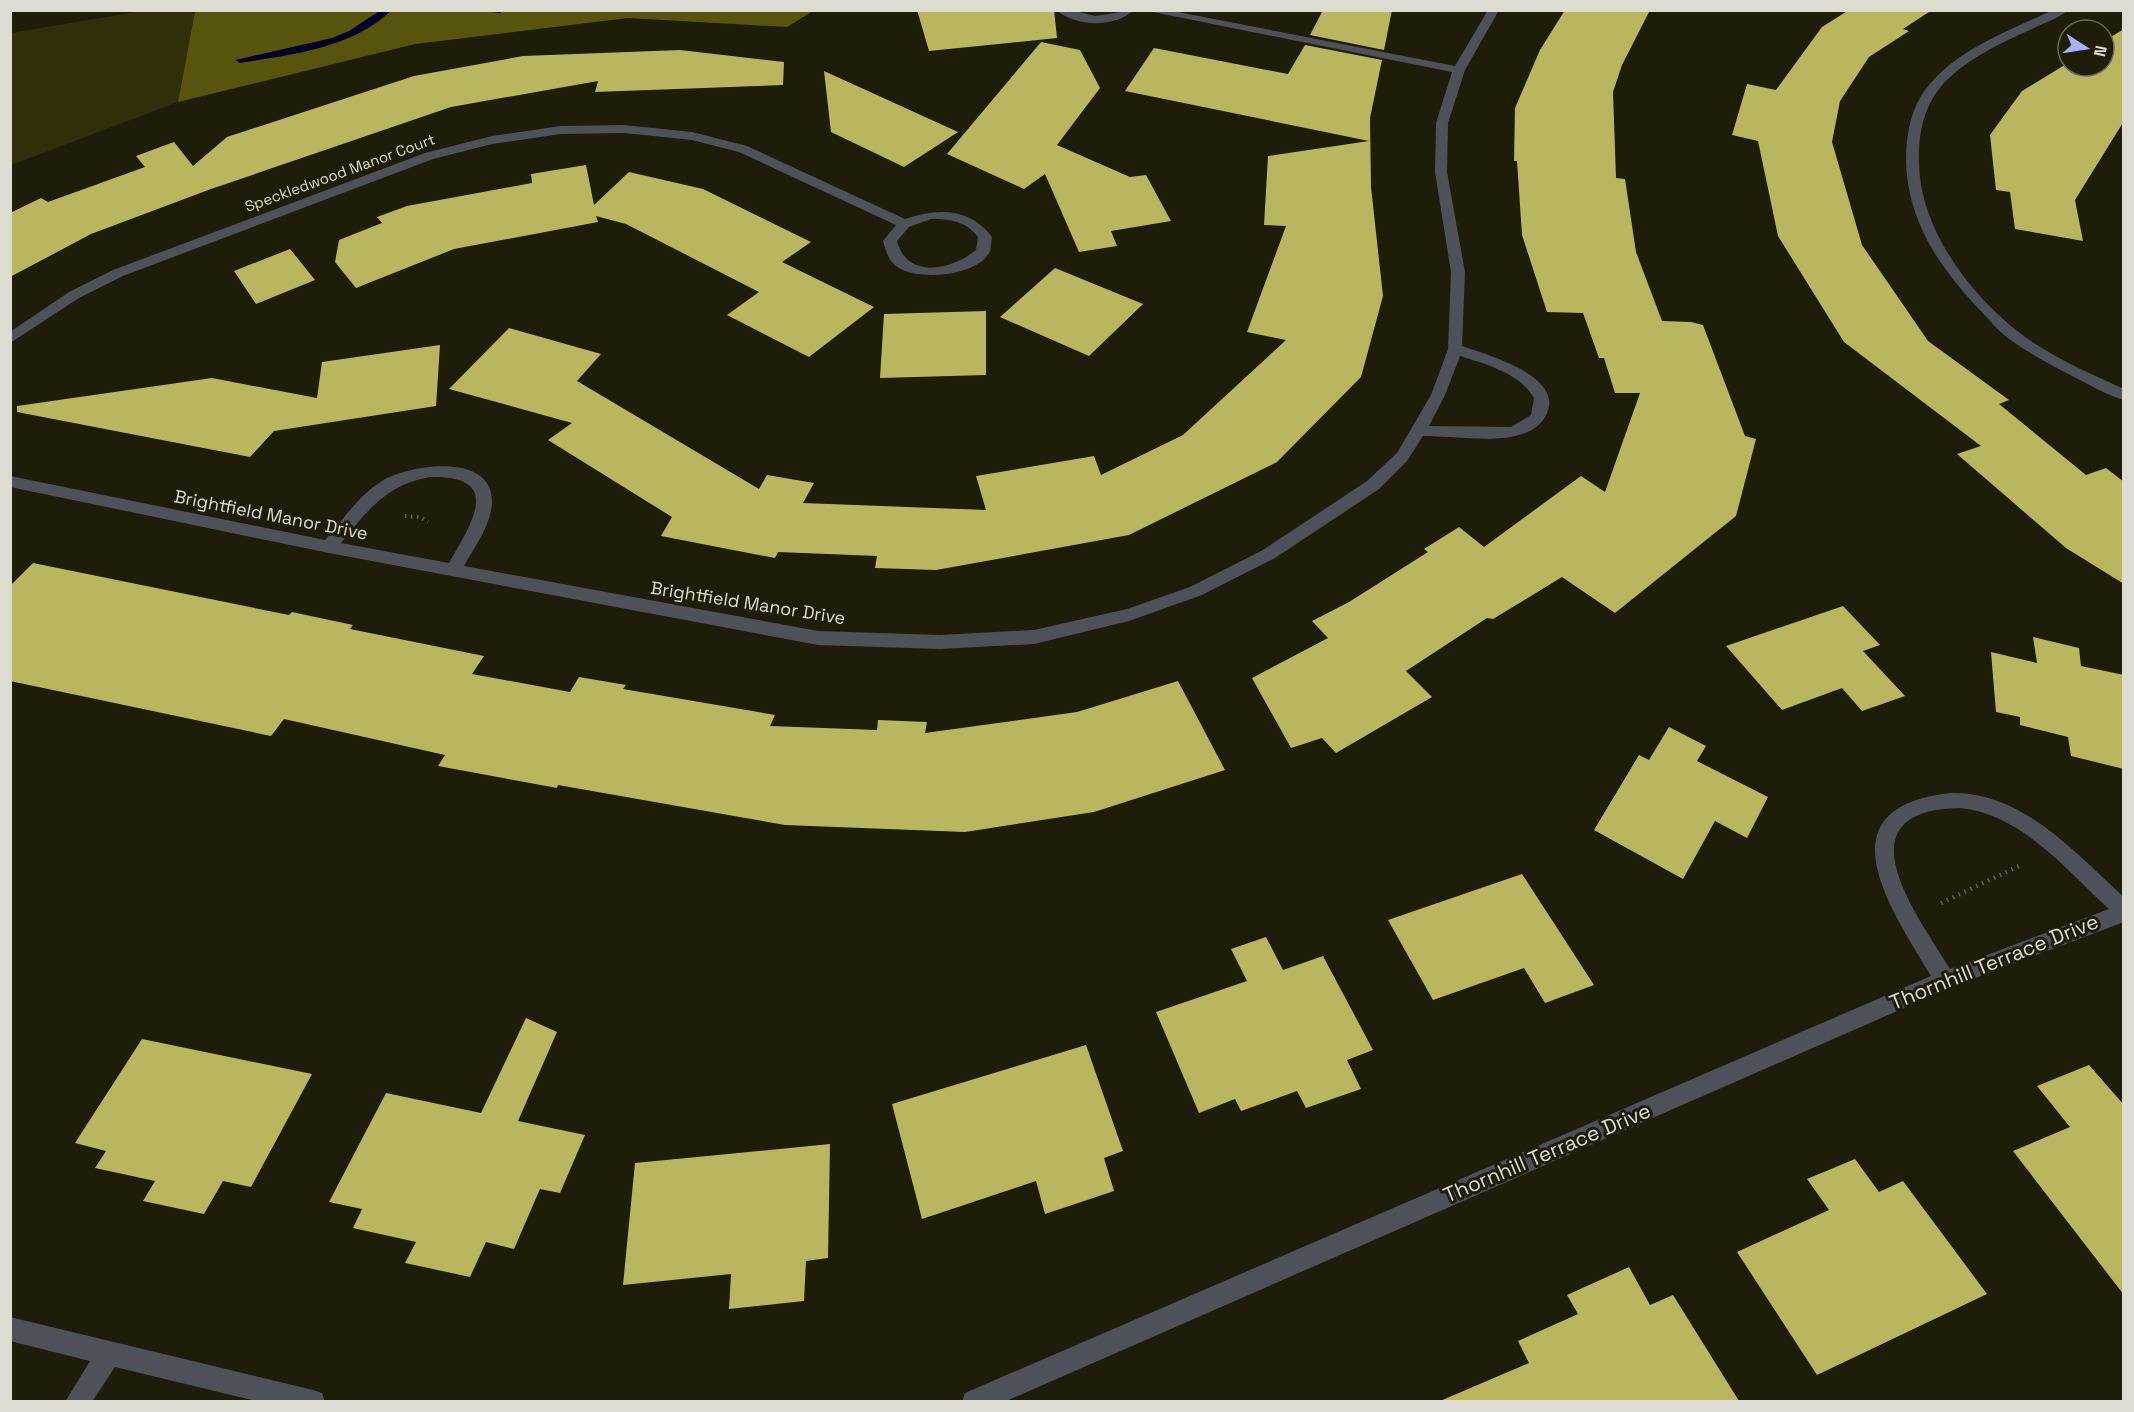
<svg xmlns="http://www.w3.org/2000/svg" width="2134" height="1412" viewBox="0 0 2134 1412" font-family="'Space Grotesk',sans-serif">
<rect width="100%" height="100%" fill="#1d1d09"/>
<path fill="#2f2f0a" d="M 141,11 L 195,11 L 178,102 L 11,165 L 11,33 Z"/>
<path fill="#57550d" d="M 195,11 L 195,10 L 813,11 L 787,27 L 628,18 L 415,44 L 178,102 Z"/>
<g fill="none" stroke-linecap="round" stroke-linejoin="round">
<path fill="#040027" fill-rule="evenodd" d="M 381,10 L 392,10 C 351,49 293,54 240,63 L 235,60 L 332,38 L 349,31 Z
M 478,10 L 504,10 L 500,13 Z"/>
</g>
<path fill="#b8b760" d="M 917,10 L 1054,10 L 1057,38 L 929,51 Z
M 1323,10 L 1392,10 L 1384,50 L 1310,35 Z
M 1565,10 L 1650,10 L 1622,65 L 1613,92 L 1616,178 L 1625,179 L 1636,252 L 1662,321 L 1691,322 L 1703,325 L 1745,436 L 1756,439 L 1736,516 L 1615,613 L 1562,577 L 1493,619 L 1487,618 L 1406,671 L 1432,697 L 1336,753 L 1322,738 L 1291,748 L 1252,678 L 1328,638 L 1312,621 L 1349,602 L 1428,552 L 1424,549 L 1459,527 L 1484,547 L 1581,476 L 1605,492 L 1640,393 L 1615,393 L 1604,358 L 1599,358 L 1583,313 L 1547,312 L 1522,235 L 1517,161 L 1514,161 L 1515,108 L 1540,50 Z
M 1849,10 L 1932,10 L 1903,29 L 1909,31 L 1869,57 L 1840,101 L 1832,142 L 1862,245 L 1928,341 L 2009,400 L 1999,404 L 2086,475 L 2106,468 L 2124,482 L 2124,584 L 2066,548 L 1957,454 L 1981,446 L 1844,342 L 1778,236 L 1758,141 L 1732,135 L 1747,84 L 1776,90 L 1822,27 Z
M 2124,29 L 2124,121 L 2075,200 L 2083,241 L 2015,229 L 2010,192 L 1996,190 L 1990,135 L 2022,91 L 2068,63 L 2068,66 L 2104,66 L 2104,41 Z
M 1041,42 L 1080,50 L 1100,88 L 1057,145 L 1130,177 L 1146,175 L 1171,221 L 1111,231 L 1117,246 L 1079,252 L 1045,174 L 1024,189 L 947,154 Z
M 1305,45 L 1382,60 L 1370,118 L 1371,187 L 1383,296 L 1361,377 L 1277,462 L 1129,535 L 936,570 L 875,568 L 877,556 L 778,552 L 775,558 L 661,536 L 672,517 L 548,440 L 572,423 L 449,389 L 509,328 L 601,354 L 577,381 L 759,489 L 767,475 L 814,483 L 803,503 L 986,510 L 976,476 L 1094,456 L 1101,475 L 1183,435 L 1286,340 L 1247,332 L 1286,226 L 1264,225 L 1268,156 L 1369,141 L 1125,91 L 1154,48 L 1288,74 Z
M 680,50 L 784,62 L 783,85 L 595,92 L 598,81 L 451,107 L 211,189 L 91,234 L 10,277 L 10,213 L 41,198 L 48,202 L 145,167 L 136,156 L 174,142 L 193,166 L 227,137 L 414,76 L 523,56 Z
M 824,71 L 958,132 L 904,167 L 831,132 Z
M 586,165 L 594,205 L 629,172 L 703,189 L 811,242 L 782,262 L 874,307 L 809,357 L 727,315 L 759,292 L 626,224 L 596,216 L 598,222 L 454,249 L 356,288 L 335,262 L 339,240 L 382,223 L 377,217 L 407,206 L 532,183 L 531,174 Z
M 290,249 L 315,280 L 256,304 L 234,271 Z
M 1055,268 L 1143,304 L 1089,356 L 1000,317 Z
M 986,311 L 986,375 L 880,378 L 884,314 Z
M 440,345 L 436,406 L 274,431 L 250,457 L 17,412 L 17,406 L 212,378 L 317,398 L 322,362 Z
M 33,563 L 289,615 L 292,612 L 353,625 L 350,629 L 484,656 L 472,674 L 570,692 L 579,677 L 626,685 L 623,689 L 775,715 L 770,726 L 877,730 L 878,720 L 927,722 L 925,733 L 1077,712 L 1178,681 L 1225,770 L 1094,812 L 965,832 L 785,825 L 558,785 L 557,788 L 438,766 L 445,755 L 284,719 L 271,736 L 10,681 L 10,586 Z
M 1843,606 L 1880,645 L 1863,651 L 1905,696 L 1862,711 L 1842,688 L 1782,710 L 1726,646 Z
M 2033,637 L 2079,648 L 2081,666 L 2124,675 L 2124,769 L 2071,756 L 2068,737 L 2020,725 L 2020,717 L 1996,712 L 1991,652 L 2037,663 Z
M 1669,727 L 1706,746 L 1697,761 L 1768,797 L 1747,838 L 1715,821 L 1683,879 L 1594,830 L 1639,755 L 1649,760 Z
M 1522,874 L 1594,985 L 1545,1003 L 1524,968 L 1433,1000 L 1388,920 Z
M 1266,937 L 1283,970 L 1323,956 L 1373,1050 L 1347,1060 L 1361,1089 L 1306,1108 L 1297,1091 L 1241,1111 L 1235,1099 L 1199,1113 L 1156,1012 L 1247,981 L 1231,949 Z
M 526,1018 L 557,1032 L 518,1121 L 585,1135 L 560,1193 L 540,1189 L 514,1249 L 486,1242 L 470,1277 L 405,1263 L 416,1242 L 353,1228 L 362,1209 L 329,1202 L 386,1093 L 481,1113 Z
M 142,1039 L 312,1074 L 251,1187 L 223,1181 L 204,1214 L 143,1201 L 155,1181 L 95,1168 L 106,1151 L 75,1143 Z
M 1086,1045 L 1123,1151 L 1104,1158 L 1114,1191 L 1045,1214 L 1036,1181 L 922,1219 L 892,1104 Z
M 2089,1065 L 2124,1105 L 2124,1295 L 2013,1151 L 2070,1127 L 2037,1086 Z
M 830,1144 L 828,1258 L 806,1261 L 804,1301 L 729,1309 L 731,1274 L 623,1285 L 635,1163 Z
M 1855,1159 L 1879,1192 L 1903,1181 L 1987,1294 L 1817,1375 L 1737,1252 L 1829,1210 L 1807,1179 Z
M 1629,1267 L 1650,1305 L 1673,1295 L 1739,1401 L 1440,1401 L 1529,1363 L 1518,1341 L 1578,1314 L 1567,1295 Z"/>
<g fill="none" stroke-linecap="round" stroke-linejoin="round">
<path stroke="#626250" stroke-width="4" stroke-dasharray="1.5 4.5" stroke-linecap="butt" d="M 405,516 L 420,517 L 428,522"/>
<path stroke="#626250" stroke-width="4.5" stroke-dasharray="1.5 5" stroke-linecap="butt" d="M 1941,903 L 2021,865"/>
<path fill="#4f515a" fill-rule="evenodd" d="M 1056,10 L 1071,10 L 1095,16 L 1134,10 C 1115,28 1076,27 1056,10 Z
M 1143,10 L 1168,10 L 1455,66 L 1488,10 L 1499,10 L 1465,70 L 1448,123 L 1447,172 L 1465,272 L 1462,346 C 1487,355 1563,375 1547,413 C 1541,427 1529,433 1515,436 C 1493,442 1448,436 1423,436 L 1407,461 L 1379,489 L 1275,558 L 1202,595 L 1129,621 L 1034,644 L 940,649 L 818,645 L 329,553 L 10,487 L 10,476 L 325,540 C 343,520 359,495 382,481 C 410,464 494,452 492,503 C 491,525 474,548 464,566 L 818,631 L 940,635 L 1034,630 L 1127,609 L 1190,587 L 1263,550 L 1367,481 L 1397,453 L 1431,395 L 1448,349 L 1451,272 L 1435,172 L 1436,123 L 1452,72 ZM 1460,356 C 1485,364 1520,373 1534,398 L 1531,415 L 1511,427 L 1429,426 L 1445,395 ZM 430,477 C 505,475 471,524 449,563 L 341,543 C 368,510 386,485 430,477 Z
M 2053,10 L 2068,10 C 2058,19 2043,23 2032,29 C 2000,43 1967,59 1943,84 C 1923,107 1918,135 1919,165 C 1921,228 1967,291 2016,330 C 2047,355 2087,372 2124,389 L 2124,400 C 2107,395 2090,385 2074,377 C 2051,365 2028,353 2008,338 C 1997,330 1988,318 1979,309 C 1939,267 1908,221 1906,162 C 1906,139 1909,116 1921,96 C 1950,51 2007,32 2053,10 Z
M 624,125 L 692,132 L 747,146 L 905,219 C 936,208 970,207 992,237 C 991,241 991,247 990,251 C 979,276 920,281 899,268 C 889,262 886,252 883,241 L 896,225 L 739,152 L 692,140 L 624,133 L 561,134 L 492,144 L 433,159 L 123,276 L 79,298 L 10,343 L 10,332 L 69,292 L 113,270 L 425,153 L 492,136 L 561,126 ZM 931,219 C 950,219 966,221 978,237 L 976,250 C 952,270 907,280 897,241 L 909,227 Z
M 1951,793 C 2022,791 2075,853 2124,897 L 2124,922 L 1952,987 L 1004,1402 L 962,1402 L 965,1393 L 1931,976 C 1892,910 1818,807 1951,793 ZM 1959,808 C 2021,813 2067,871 2109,909 L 1950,969 C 1918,916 1837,811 1959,808 Z
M 10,1317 L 313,1390 L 322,1393 L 325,1402 L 260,1402 L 115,1367 L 92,1402 L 65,1402 L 90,1361 L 10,1341 Z"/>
</g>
<g text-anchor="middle" stroke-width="6" stroke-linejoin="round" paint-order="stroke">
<g font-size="15" fill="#dcddd0" stroke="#1d1d09">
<text transform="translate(340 173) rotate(-20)" y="5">Speckledwood Manor Court</text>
</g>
<g font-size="18" fill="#dcddd0" stroke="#1d1d09">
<text transform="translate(271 515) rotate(11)" y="6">Brightfield Manor Drive</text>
<text transform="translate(748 603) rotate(9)" y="6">Brightfield Manor Drive</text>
</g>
<g font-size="21" fill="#dcddd0" stroke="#1d1d09">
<text transform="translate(1994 962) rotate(-22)" y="7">Thornhill Terrace Drive</text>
<text transform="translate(1547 1153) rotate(-23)" y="7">Thornhill Terrace Drive</text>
</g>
</g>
<rect width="2134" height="1412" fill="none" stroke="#dcddd0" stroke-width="24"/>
<g transform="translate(2086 48) rotate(102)"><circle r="28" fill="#1d1d09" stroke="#696a59" stroke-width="1.5"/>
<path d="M0-4.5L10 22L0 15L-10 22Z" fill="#a6b1fc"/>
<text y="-9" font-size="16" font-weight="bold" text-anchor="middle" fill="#dcddd0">N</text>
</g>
</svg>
